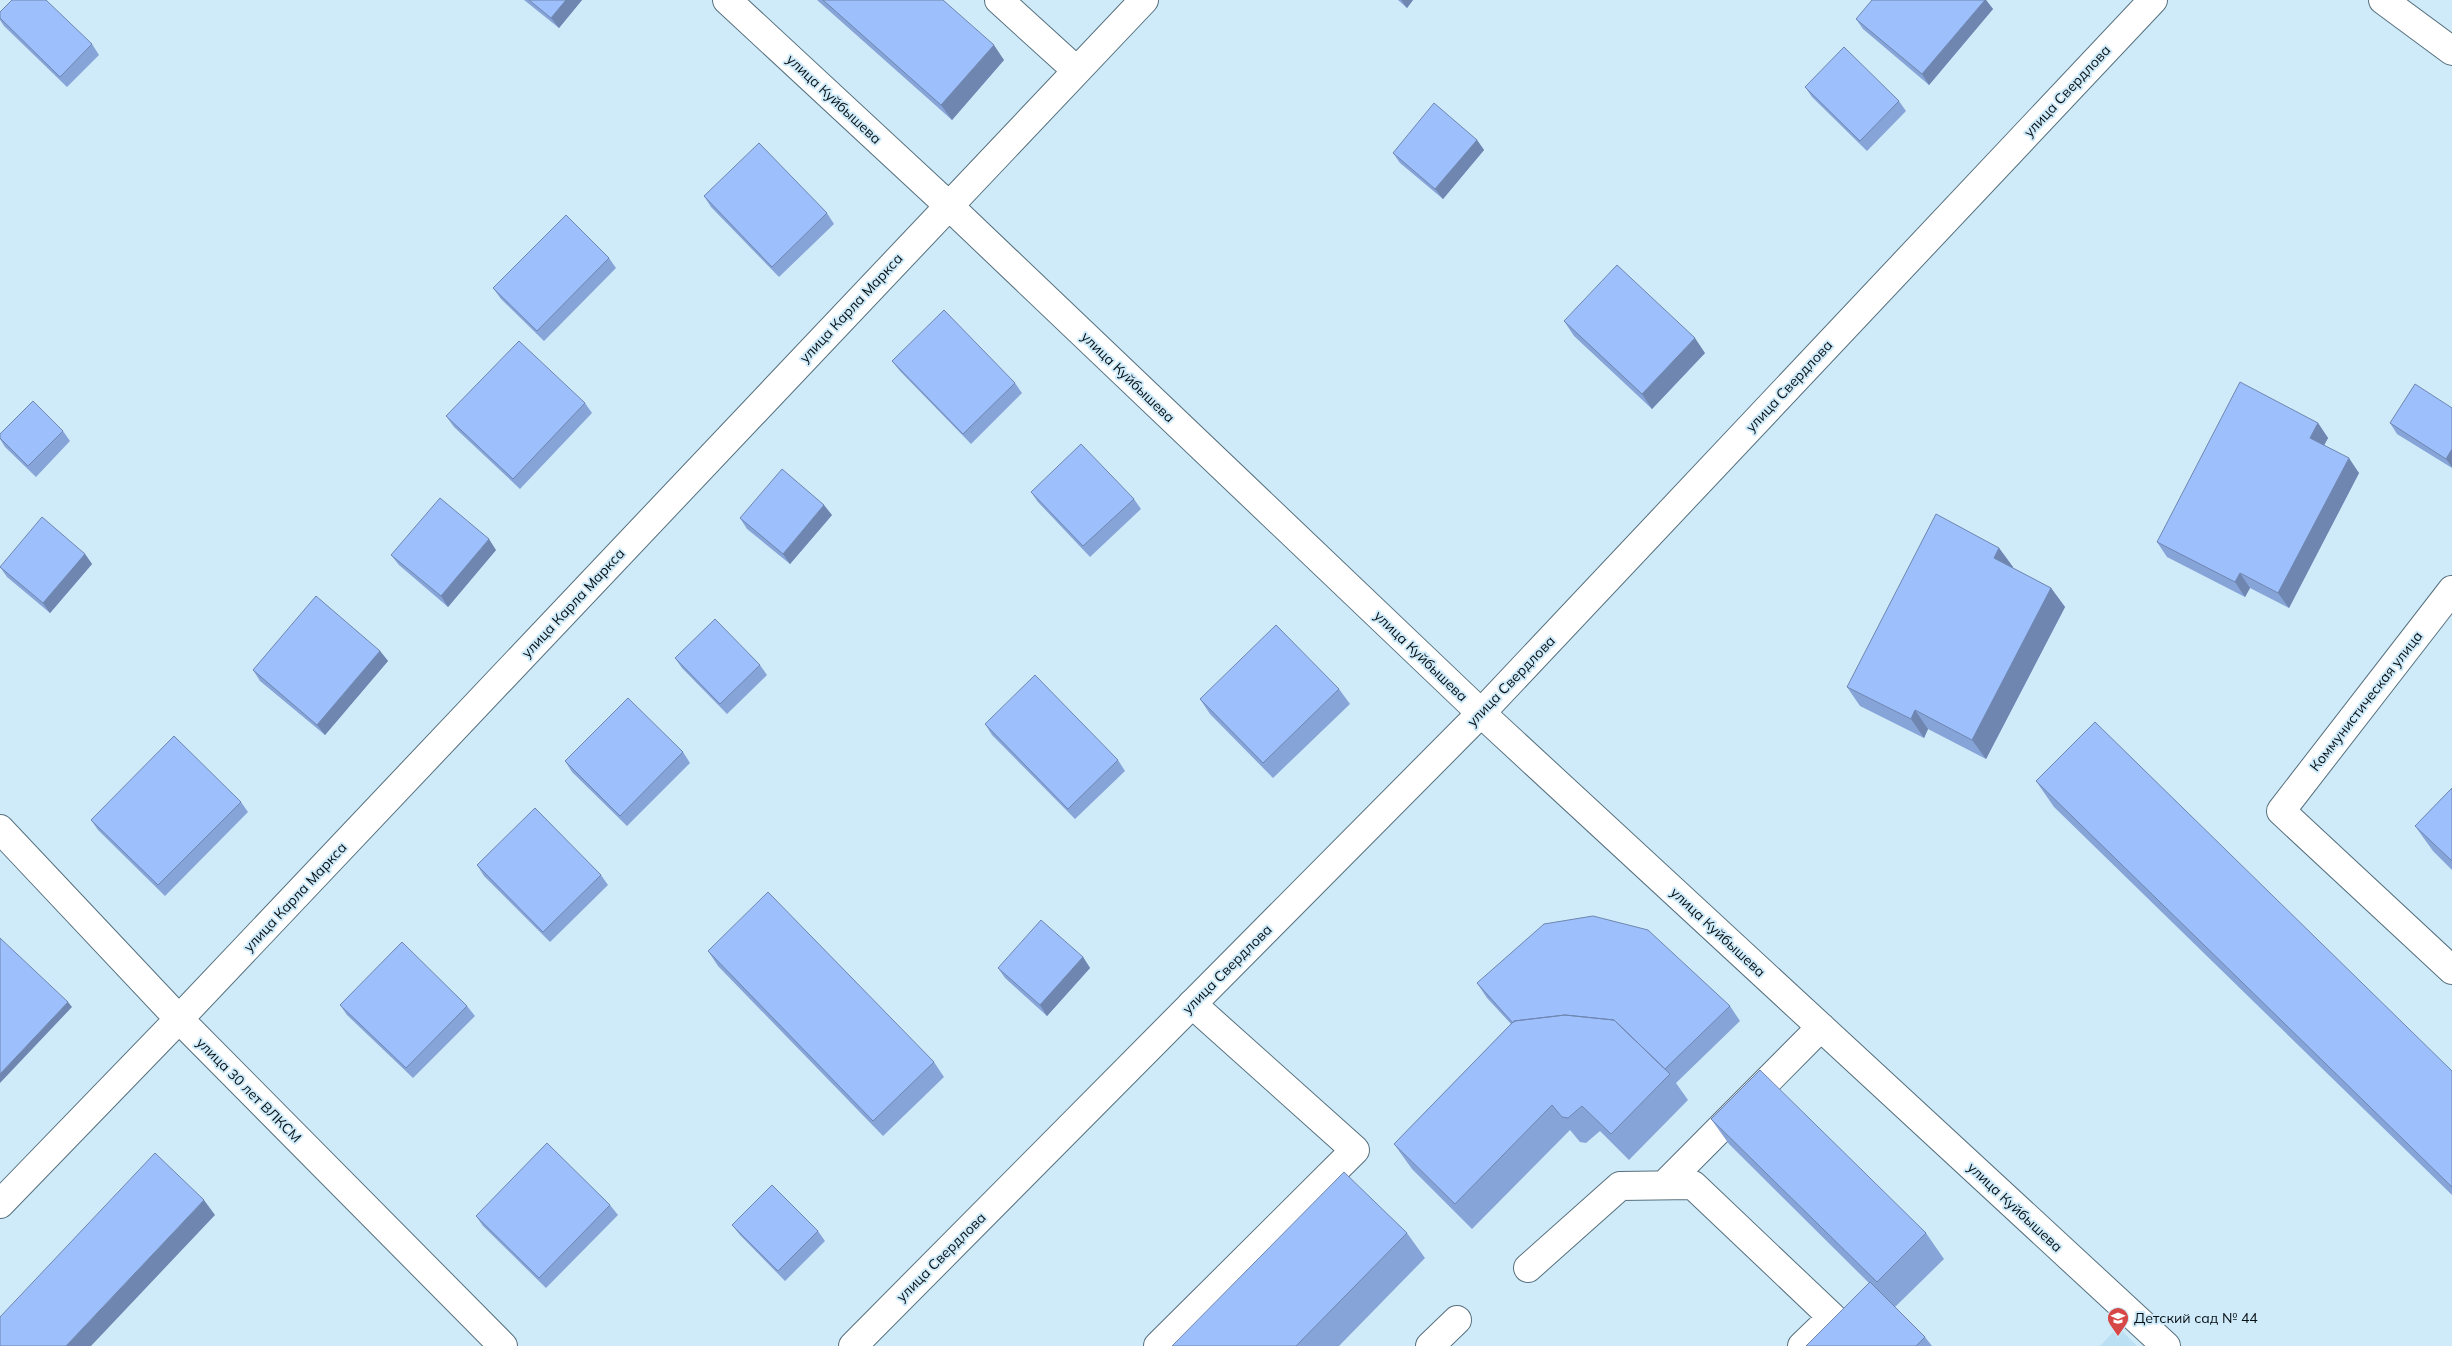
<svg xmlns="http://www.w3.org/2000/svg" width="2452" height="1346" viewBox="0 0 2452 1346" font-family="Mulish,sans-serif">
<rect width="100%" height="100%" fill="#cfebf9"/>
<path fill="#bce0f3" d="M 2118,1327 L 2137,1346 L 2100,1346 Z"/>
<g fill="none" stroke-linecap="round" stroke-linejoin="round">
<g stroke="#57707d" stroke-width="30">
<path id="minor" d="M 727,0 L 948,205 L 1481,713 L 2166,1346
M 999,0 L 1076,70
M 2383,0 L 2452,51
M 2452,590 L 2281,811 L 2452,970
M 0,829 L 179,1019 L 503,1346
M 1664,1185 L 1821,1027
M 0,1204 L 179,1019 L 1144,0
M 1528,1268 L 1620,1186 L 1693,1185 L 1832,1317 L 1802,1346
M 1158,1346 L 1355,1150 L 1192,1004
M 1430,1346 L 1457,1320"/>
</g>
<g stroke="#57707d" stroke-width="30">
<path id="major" d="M 853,1346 L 1481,713 L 2153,0"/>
</g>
<use href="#minor" stroke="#fff" stroke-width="28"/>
<use href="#major" stroke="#fff" stroke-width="28"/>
</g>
<path fill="#87a4d8" d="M 524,0 L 582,0 L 559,28 Z
M 817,0 L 943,0 L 1004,60 L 952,120 Z
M 1398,0 L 1413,0 L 1407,8 Z
M 1985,0 L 1986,0 L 1993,9 L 1929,85 L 1863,29 L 1856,19 Z
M 0,12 L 92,44 L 99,55 L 67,87 L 4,26 L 0,20 Z
M 1805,87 L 1899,101 L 1906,111 L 1867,151 L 1812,97 Z
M 1477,140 L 1484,150 L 1443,199 L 1400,163 L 1393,153 Z
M 704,196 L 827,213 L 834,224 L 779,277 L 711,207 Z
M 609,258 L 616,268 L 544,341 L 501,299 L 493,288 Z
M 1564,321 L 1705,353 L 1652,409 L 1574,336 Z
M 892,361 L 1015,383 L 1022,393 L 971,444 L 900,371 Z
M 585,403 L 592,413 L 520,489 L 454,427 L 446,416 Z
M 2452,408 L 2452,468 L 2397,434 L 2390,423 Z
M 2318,423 L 2328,438 L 2324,445 L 2359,473 L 2289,608 L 2250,588 L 2245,597 L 2167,557 L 2157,542 Z
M 63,431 L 70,441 L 36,477 L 5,447 L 0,439 L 0,434 Z
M 1031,492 L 1134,499 L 1141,509 L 1090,557 L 1038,502 Z
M 832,515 L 790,564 L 747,529 L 740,518 Z
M 1999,548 L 2013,567 L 2012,568 L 2051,588 L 2065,607 L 1986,759 L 1928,729 L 1924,738 L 1860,706 L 1847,687 Z
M 496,550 L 448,607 L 399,565 L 391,555 Z
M 85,554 L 92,564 L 50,613 L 7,577 L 0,567 Z
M 380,651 L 388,661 L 325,735 L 260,681 L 253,670 Z
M 675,658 L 760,665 L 767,675 L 727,714 L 682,668 Z
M 1339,689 L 1350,704 L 1273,778 L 1210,714 L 1200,699 Z
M 985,724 L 1118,760 L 1125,771 L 1075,819 L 992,735 Z
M 683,752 L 690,763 L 627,826 L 572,772 L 565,761 Z
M 2036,781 L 2452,1071 L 2452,1195 L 2054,807 Z
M 2452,788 L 2452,870 L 2433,851 L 2415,826 Z
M 241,802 L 248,812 L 165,896 L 98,830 L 91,820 Z
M 477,865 L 601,875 L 608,885 L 550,942 L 484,876 Z
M 708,951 L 934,1062 L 944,1077 L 883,1136 L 718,966 Z
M 1083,957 L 1090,968 L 1047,1016 L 1005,978 L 998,968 Z
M 1477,983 L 1730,1006 L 1740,1021 L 1676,1083 L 1688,1100 L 1629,1160 L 1600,1131 L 1586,1143 L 1580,1142 L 1570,1130 L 1472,1229 L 1412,1169 L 1394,1144 L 1511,1024 L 1487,998 Z
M 340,1005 L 467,1006 L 475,1016 L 413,1078 L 347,1015 Z
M 1711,1119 L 1926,1233 L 1944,1259 L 1895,1307 L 1925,1337 L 1932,1346 L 1806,1346 L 1869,1283 L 1729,1144 Z
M 610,1205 L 618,1215 L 546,1288 L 483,1226 L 476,1216 Z
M 732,1225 L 818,1231 L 825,1241 L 785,1281 L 740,1235 Z
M 1407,1233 L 1425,1258 L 1339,1346 L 1172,1346 Z"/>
<path fill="#6e86b0" d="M 566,0 L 582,0 L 559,28 L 551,18 Z
M 1401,0 L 1413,0 L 1407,8 Z
M 1985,0 L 1986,0 L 1993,9 L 1929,85 L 1922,74 Z
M 994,45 L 1004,60 L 952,120 L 941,105 Z
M 1477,140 L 1484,150 L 1443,199 L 1435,189 Z
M 1695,338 L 1705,353 L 1652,409 L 1642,394 Z
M 2318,423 L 2328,438 L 2320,453 L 2310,438 Z
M 2452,449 L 2452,467 L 2446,459 Z
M 2349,458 L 2359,473 L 2289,608 L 2278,593 Z
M 824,505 L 832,515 L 790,564 L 783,554 Z
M 489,539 L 496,550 L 448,607 L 441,596 Z
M 1999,548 L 2013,567 L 2007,577 L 1994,558 Z
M 85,554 L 92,564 L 50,613 L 43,603 Z
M 2240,573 L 2250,588 L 2245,597 L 2235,582 Z
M 2051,588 L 2065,607 L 1986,759 L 1972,740 Z
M 380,651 L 388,661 L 325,735 L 317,725 Z
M 1915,710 L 1928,729 L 1924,738 L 1911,719 Z
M 1083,957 L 1090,968 L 1047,1016 L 1040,1005 Z
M 68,1002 L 72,1007 L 0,1083 L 0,1074 Z
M 204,1200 L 215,1215 L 91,1346 L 66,1346 Z"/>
<path fill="#9dbffb" stroke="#6e86b0" d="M 12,0 L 46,0 L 92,44 L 60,77 L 0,18 L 0,12 Z
M 529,0 L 566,0 L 551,18 Z
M 823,0 L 943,0 L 994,45 L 941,105 Z
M 1872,0 L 1985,0 L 1922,74 L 1856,19 Z
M 1844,47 L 1899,101 L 1860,141 L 1805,87 Z
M 1434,103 L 1477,140 L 1435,189 L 1393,153 Z
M 759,143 L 827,213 L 772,267 L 704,196 Z
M 566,215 L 609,258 L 537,331 L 493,288 Z
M 1617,265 L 1695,338 L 1642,394 L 1564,321 Z
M 944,310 L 1015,383 L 963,434 L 892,361 Z
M 519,341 L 585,403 L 513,479 L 446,416 Z
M 2240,382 L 2318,423 L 2310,438 L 2349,458 L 2278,593 L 2240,573 L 2235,582 L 2157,542 Z
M 2415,384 L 2452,408 L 2452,449 L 2446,459 L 2390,423 Z
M 33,401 L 63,431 L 28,466 L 0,438 L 0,434 Z
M 1081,444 L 1134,499 L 1083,546 L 1031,492 Z
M 782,469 L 824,505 L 783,554 L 740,518 Z
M 440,498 L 489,539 L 441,596 L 391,555 Z
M 1936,514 L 1999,548 L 1994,558 L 2051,588 L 1972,740 L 1915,710 L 1911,719 L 1847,687 Z
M 42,517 L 85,554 L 43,603 L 0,567 Z
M 316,596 L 380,651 L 317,725 L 253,670 Z
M 715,619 L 760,665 L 720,704 L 675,658 Z
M 1276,625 L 1339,689 L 1263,763 L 1200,699 Z
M 1035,675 L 1118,760 L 1068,809 L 985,724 Z
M 628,698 L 683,752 L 620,816 L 565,761 Z
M 2095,722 L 2452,1071 L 2452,1187 L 2036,781 Z
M 174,736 L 241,802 L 158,885 L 91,820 Z
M 2452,788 L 2452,861 L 2415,826 Z
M 535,808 L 601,875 L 543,932 L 477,865 Z
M 768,892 L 934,1062 L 873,1121 L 708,951 Z
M 1593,916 L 1648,930 L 1730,1006 L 1665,1069 L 1614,1020 L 1565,1015 L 1514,1021 L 1513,1023 L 1477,983 L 1544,924 Z
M 1041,920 L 1083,957 L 1040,1005 L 998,968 Z
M 0,938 L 68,1002 L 0,1074 Z
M 402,942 L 467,1006 L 406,1068 L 340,1005 Z
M 1565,1015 L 1614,1020 L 1670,1074 L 1611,1134 L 1582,1106 L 1568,1118 L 1562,1117 L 1552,1105 L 1455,1204 L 1394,1144 L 1514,1021 Z
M 1760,1070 L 1926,1233 L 1877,1282 L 1711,1119 Z
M 547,1143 L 610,1205 L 539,1278 L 476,1216 Z
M 155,1153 L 204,1200 L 66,1346 L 0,1346 L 0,1317 Z
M 1344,1172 L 1407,1233 L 1296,1346 L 1172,1346 Z
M 772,1185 L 818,1231 L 778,1271 L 732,1225 Z
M 1870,1282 L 1925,1337 L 1916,1346 L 1806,1346 Z"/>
<defs>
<g id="school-pin" transform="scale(1.125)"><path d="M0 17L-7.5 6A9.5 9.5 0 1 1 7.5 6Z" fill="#d64745" stroke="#cfebf9"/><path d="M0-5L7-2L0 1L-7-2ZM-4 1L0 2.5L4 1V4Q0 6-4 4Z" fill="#fff"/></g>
</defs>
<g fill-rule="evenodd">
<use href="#school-pin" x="2118" y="1318"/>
</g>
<g text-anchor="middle" stroke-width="4" stroke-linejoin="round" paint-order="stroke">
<g font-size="14" fill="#060f14" stroke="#cfebf9">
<text transform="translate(2067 91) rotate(-47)" y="5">улица Свердлова</text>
<text transform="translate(834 99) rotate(43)" y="5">улица Куйбышева</text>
<text transform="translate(851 308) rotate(-47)" y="5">улица Карла Маркса</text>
<text transform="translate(1128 377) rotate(44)" y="5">улица Куйбышева</text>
<text transform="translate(1789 386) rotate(-47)" y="5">улица Свердлова</text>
<text transform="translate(573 603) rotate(-47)" y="5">улица Карла Маркса</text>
<text transform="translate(1421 656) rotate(44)" y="5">улица Куйбышева</text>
<text transform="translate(1511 681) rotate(-46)" y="5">улица Свердлова</text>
<text transform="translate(2366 701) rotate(-52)" y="5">Коммунистическая улица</text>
<text transform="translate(295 897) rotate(-47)" y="5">улица Карла Маркса</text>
<text transform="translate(1718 932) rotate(43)" y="5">улица Куйбышева</text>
<text transform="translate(1227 969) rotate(-45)" y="5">улица Свердлова</text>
<text transform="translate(249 1090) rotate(45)" y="5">улица 30 лет ВЛКСМ</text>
<text transform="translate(2015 1207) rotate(43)" y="5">улица Куйбышева</text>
<text transform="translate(941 1257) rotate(-45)" y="5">улица Свердлова</text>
</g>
<g font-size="14" fill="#060f14" stroke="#cfebf9" text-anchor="start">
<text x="2134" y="1323">Детский сад № 44</text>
</g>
</g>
</svg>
